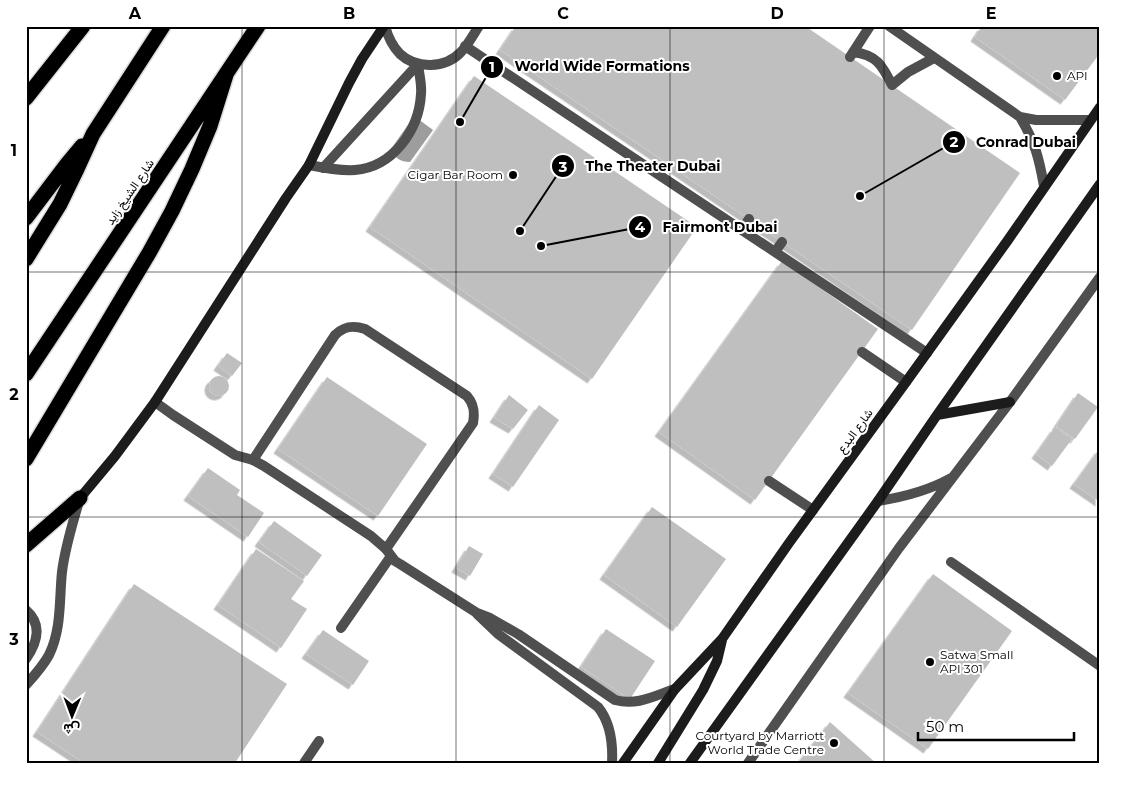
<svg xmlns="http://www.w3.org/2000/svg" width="1126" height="789" viewBox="0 0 1126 789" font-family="Montserrat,Vazirmatn,sans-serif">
<defs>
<filter id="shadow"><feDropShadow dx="-4.5" dy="4.5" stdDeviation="0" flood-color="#0004"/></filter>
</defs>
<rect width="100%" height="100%" fill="#fff"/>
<path fill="#9d9d9d" d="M 414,116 L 433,130 L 410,162 C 400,162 395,158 391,149 Z"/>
<path fill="#bfbfbf" filter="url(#shadow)" d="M 516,26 L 805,26 L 1020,173 L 912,330 L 500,50 Z
M 982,26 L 1100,26 L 1100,53 L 1065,100 L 975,37 Z
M 474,76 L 697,227 L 592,379 L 370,227 Z
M 782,261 L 878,329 L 755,500 L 659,432 Z
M 227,353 L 242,363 L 232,376 L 218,366 Z
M209 386a10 10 0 1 1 20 0a10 10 0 1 1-20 0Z
M 327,377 L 427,444 L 378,516 L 278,449 Z
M 1078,393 L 1098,407 L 1075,439 L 1056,426 Z
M 509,395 L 528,410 L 513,429 L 494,418 Z
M 539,405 L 559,420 L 513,487 L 493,474 Z
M 1055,427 L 1072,439 L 1052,466 L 1036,454 Z
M 1100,448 L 1100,502 L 1074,484 Z
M 208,468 L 240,490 L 237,495 L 264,513 L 248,537 L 188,496 Z
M 652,507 L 726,559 L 677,627 L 604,575 Z
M 274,521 L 322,555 L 307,576 L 259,542 Z
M 469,546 L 483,554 L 470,576 L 456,568 Z
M 256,549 L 304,581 L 291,599 L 307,609 L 281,648 L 218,605 Z
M 933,574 L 1012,631 L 928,749 L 848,693 Z
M 134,584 L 287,684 L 235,763 L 84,763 L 37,732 Z
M 606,629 L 655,661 L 630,699 L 581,667 Z
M 323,630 L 369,661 L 353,685 L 306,654 Z
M 830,722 L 876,763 L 798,763 Z"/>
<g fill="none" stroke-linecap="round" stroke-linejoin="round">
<g stroke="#dbdbdb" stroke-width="18">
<path id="highway" d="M 26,98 L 83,26
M 26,218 L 67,164 L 82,146
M 26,259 L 60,204 L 77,169 L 93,134 L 163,26
M 26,374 L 258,26
M 26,459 L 149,253 L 172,211 L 192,169 L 210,126 L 226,75
M 26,545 L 80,498"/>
</g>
<path stroke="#4f4f4f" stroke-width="10" d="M 385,26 C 388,37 392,46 400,54 C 416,69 445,69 461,52 C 468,45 473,35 479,26
M 465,46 L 927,353
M 853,52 C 877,55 882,65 892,85 L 908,72 L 934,58
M 850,57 L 870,26
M 309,165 C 324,168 340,171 355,170 C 393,167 419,130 421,94 C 422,84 419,74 418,64
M 323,168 L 418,64
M 742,230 L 749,219
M 775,252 L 782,242
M 862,352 L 906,382
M 253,460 L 335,335 C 344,326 353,325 365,329 L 467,396 C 474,404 475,412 473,423 L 386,549
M 769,481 L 813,510
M 878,501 C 904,497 928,491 951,478
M 304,763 L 319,741
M 748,763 L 899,548 L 1010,402 L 1100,277"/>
<path stroke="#4f4f4f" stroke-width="10" d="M 889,26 L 1020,117 C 1035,142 1039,158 1044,186
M 1020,117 L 1036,120 L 1090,120
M 155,402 L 173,415 L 235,455 L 253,460 L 264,466 L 371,536 L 386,549 L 395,561 L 400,564 L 477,613 L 490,618 L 518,634 L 615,700 C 637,706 654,696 675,689
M 951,562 L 1100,666
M 26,610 C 43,625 37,643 26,659
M 477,614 L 498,634 L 598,707 C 611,723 613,743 612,763
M 341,628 L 391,556
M 26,685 C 34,676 43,666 49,655 C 62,628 59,600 62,572 C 65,547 73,522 80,498"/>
<path stroke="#1c1c1c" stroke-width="10" d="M 937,415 L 1010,402
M 80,498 L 115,456 L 155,402 L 286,198 L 309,165 L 349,83 L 362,59 L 384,26
M 623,763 L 675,689 L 722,639 L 789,543 L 906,382 L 1008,240 L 1100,107
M 658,763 L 703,690 L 717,661 L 722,640
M 690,763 L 878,501 L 937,415 L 1100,184"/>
<use href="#highway" stroke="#000" stroke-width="15"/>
</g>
<path fill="none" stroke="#000" stroke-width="1" stroke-opacity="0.55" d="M 242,26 L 242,763M 456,26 L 456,763M 670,26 L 670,763M 884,26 L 884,763M 26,272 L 1100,272M 26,517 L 1100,517"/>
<g fill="#000" stroke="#fff" stroke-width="2">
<circle cx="1057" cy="76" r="5"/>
<circle cx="513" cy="175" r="5"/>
<circle cx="930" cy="662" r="5"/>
<circle cx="834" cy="743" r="5"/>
</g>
<g text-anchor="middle" stroke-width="4" stroke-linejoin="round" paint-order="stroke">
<g font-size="12" fill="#000" stroke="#fff" text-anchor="start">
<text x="1067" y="80">API</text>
<text x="503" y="179" text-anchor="end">Cigar Bar Room</text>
<text x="940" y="659">Satwa Small<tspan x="940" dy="14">API 301</tspan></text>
<text x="824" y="740" text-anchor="end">Courtyard by Marriott<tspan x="824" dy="14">World Trade Centre</tspan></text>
</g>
<g font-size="12" fill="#000" stroke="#fff">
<text transform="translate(130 192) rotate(-56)" y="4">شارع الشيخ زايد</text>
<text transform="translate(855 431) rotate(-54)" y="4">شارع البدع</text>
</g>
</g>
<path fill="none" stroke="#000" stroke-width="2" d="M460 122L492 67M860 196L954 142M520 231L563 166M541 246L640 227"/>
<g fill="#000" stroke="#fff" stroke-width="2">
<circle cx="460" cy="122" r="5"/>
<circle cx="860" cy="196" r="5"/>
<circle cx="520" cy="231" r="5"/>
<circle cx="541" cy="246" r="5"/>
<circle cx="492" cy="67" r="12"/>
<circle cx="954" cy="142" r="12"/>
<circle cx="563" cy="166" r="12"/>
<circle cx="640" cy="227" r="12"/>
</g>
<g font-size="15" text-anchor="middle" font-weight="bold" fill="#fff">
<text x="492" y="72">1</text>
<text x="954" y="147">2</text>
<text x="563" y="172">3</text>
<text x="640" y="232">4</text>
</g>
<g font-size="14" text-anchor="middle" font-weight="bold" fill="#000" stroke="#fff" stroke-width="4" stroke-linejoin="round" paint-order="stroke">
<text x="602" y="71">World Wide Formations</text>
<text x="1026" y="147">Conrad Dubai</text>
<text x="653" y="171">The Theater Dubai</text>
<text x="720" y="232">Fairmont Dubai</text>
</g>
<rect width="1126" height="789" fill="none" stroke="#ffffff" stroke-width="55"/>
<g transform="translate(72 716) rotate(181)" stroke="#ffffff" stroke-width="4" paint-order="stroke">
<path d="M0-4L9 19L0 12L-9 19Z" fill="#000000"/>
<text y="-8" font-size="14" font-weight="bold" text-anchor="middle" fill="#000000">ش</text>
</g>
<path d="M918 732v8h156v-8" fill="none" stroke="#000000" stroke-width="2.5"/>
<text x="926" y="732" font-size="15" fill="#000000" stroke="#ffffff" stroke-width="4" paint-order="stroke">50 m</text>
<rect x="28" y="28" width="1070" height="734" fill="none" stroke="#000" stroke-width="2"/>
<g font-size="16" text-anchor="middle" font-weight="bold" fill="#000">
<text x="135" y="19">A</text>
<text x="349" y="19">B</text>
<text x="563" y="19">C</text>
<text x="777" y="19">D</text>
<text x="991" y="19">E</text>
<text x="14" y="156">1</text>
<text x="14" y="400">2</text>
<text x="14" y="645">3</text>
</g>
</svg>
